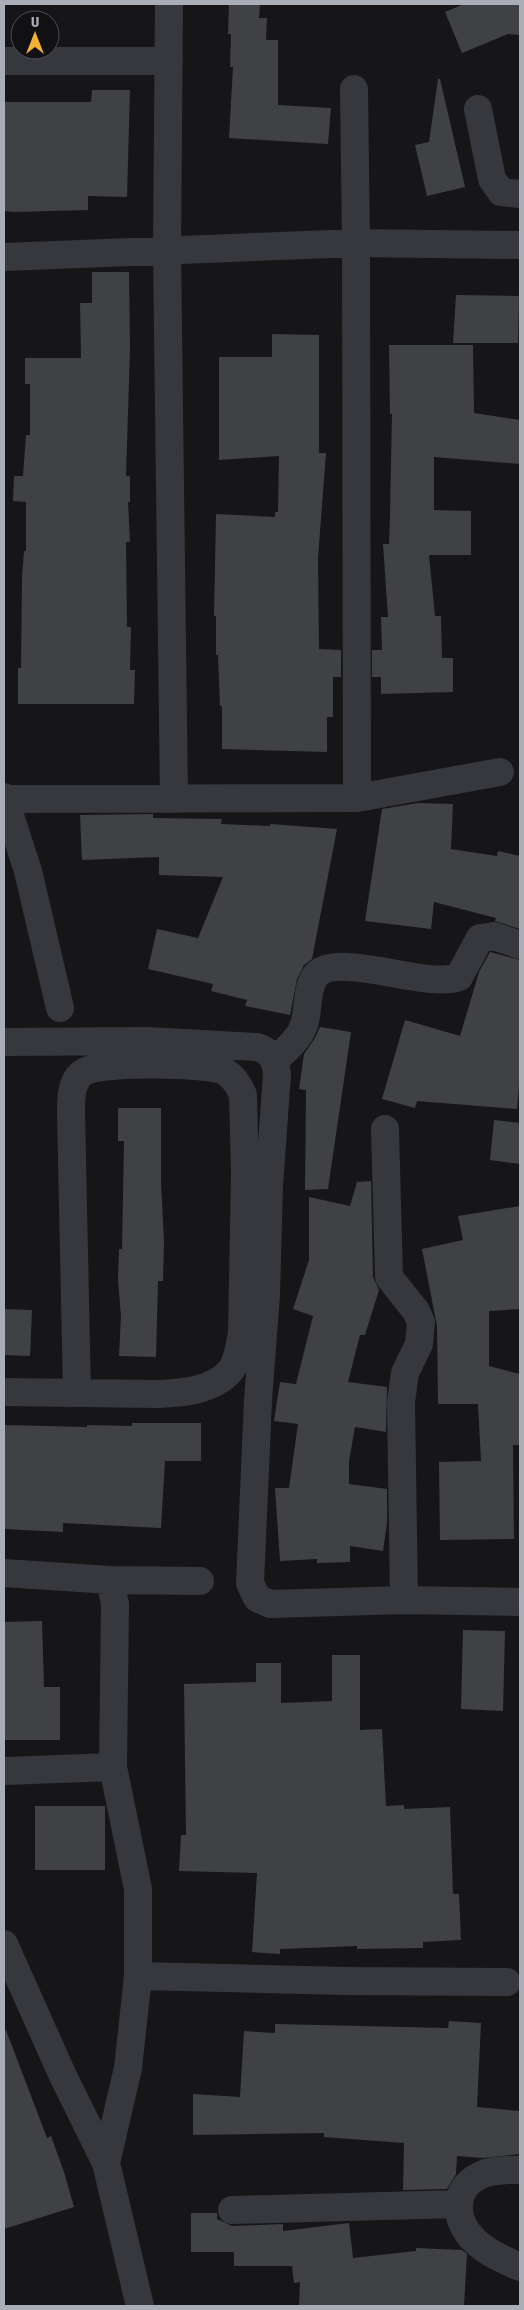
<svg xmlns="http://www.w3.org/2000/svg" width="524" height="2310" viewBox="0 0 524 2310" font-family="'Fira Sans Condensed',sans-serif">
<rect width="100%" height="100%" fill="#161618"/>
<path fill="#404145" d="M 229,4 L 260,4 L 259,18 L 267,18 L 266,40 L 278,40 L 278,105 L 331,108 L 328,144 L 229,138 L 233,67 L 230,67 L 231,34 L 228,34 Z
M 464,4 L 520,4 L 520,35 L 508,34 L 462,53 L 445,12 Z
M 438,79 L 440,79 L 465,187 L 427,196 L 415,145 L 429,142 Z
M 92,90 L 130,90 L 127,197 L 88,196 L 88,210 L 12,212 L 4,211 L 4,102 L 91,102 Z
M 92,272 L 129,272 L 130,349 L 126,476 L 130,476 L 130,502 L 128,502 L 130,542 L 126,542 L 127,627 L 131,627 L 130,670 L 135,670 L 134,704 L 18,704 L 18,668 L 21,668 L 22,578 L 24,551 L 26,551 L 26,502 L 13,501 L 14,476 L 23,476 L 26,435 L 30,435 L 30,384 L 25,384 L 25,358 L 81,358 L 80,303 L 92,303 Z
M 456,295 L 519,296 L 518,343 L 453,343 Z
M 272,334 L 319,335 L 319,453 L 326,453 L 318,558 L 319,649 L 341,650 L 341,677 L 333,677 L 333,717 L 327,717 L 327,752 L 222,749 L 222,706 L 220,706 L 218,655 L 216,655 L 216,616 L 214,616 L 216,514 L 275,517 L 275,512 L 278,512 L 279,456 L 219,460 L 219,357 L 272,357 Z
M 389,345 L 473,345 L 474,413 L 520,420 L 520,464 L 434,457 L 434,510 L 471,511 L 471,555 L 429,555 L 435,616 L 441,616 L 442,658 L 453,658 L 453,692 L 381,694 L 381,677 L 372,677 L 372,650 L 382,650 L 381,617 L 388,617 L 383,544 L 389,544 L 390,515 L 392,414 L 390,414 Z
M 418,803 L 453,804 L 451,849 L 497,856 L 498,851 L 520,856 L 520,929 L 495,921 L 496,918 L 434,902 L 431,929 L 365,921 L 382,809 Z
M 153,814 L 153,818 L 222,819 L 221,824 L 270,826 L 270,824 L 337,829 L 312,959 L 304,965 L 297,979 L 290,1015 L 245,1006 L 247,1000 L 211,991 L 213,984 L 148,969 L 157,929 L 198,938 L 223,877 L 159,875 L 159,857 L 82,860 L 80,815 Z
M 490,952 L 520,960 L 520,1074 L 517,1109 L 417,1101 L 415,1108 L 382,1099 L 405,1020 L 460,1036 L 479,972 Z
M 320,1027 L 351,1032 L 328,1189 L 305,1190 L 306,1090 L 299,1089 L 304,1054 L 315,1038 Z
M 118,1108 L 161,1108 L 161,1181 L 164,1242 L 163,1281 L 158,1281 L 156,1357 L 119,1356 L 121,1316 L 118,1280 L 119,1249 L 122,1249 L 124,1141 L 118,1141 Z
M 494,1120 L 520,1123 L 520,1164 L 490,1160 Z
M 371,1181 L 373,1277 L 379,1290 L 365,1335 L 360,1335 L 348,1382 L 387,1387 L 386,1432 L 355,1427 L 349,1461 L 349,1484 L 387,1489 L 387,1523 L 383,1551 L 350,1546 L 350,1562 L 317,1563 L 317,1559 L 280,1561 L 275,1488 L 289,1488 L 298,1424 L 274,1421 L 280,1382 L 296,1384 L 313,1316 L 293,1309 L 309,1260 L 309,1197 L 350,1206 L 357,1182 Z
M 520,1206 L 520,1309 L 489,1311 L 489,1366 L 520,1374 L 520,1445 L 513,1445 L 514,1539 L 440,1540 L 439,1462 L 481,1461 L 478,1404 L 438,1404 L 437,1326 L 422,1249 L 463,1240 L 458,1216 Z
M 4,1309 L 32,1310 L 30,1356 L 4,1355 Z
M 132,1423 L 201,1423 L 201,1461 L 165,1461 L 161,1528 L 63,1523 L 63,1532 L 4,1529 L 4,1425 L 87,1427 L 87,1425 L 132,1426 Z
M 42,1621 L 44,1687 L 60,1687 L 60,1740 L 4,1740 L 4,1622 Z
M 463,1630 L 505,1631 L 503,1711 L 461,1709 Z
M 332,1655 L 360,1655 L 360,1730 L 382,1729 L 386,1806 L 404,1805 L 404,1809 L 450,1807 L 453,1894 L 459,1894 L 461,1940 L 423,1942 L 423,1948 L 357,1949 L 357,1946 L 280,1949 L 280,1954 L 252,1952 L 257,1873 L 179,1871 L 181,1835 L 186,1835 L 184,1684 L 256,1682 L 256,1663 L 281,1663 L 281,1703 L 332,1701 Z
M 35,1806 L 105,1806 L 105,1870 L 35,1870 Z
M 449,2021 L 481,2023 L 477,2107 L 520,2111 L 520,2154 L 482,2158 L 457,2156 L 456,2174 L 447,2189 L 403,2190 L 404,2143 L 324,2137 L 324,2133 L 193,2135 L 193,2094 L 240,2097 L 244,2031 L 275,2033 L 275,2024 L 448,2028 Z
M 6,2030 L 47,2138 L 51,2136 L 64,2172 L 74,2207 L 4,2229 L 4,2031 Z
M 191,2213 L 217,2213 L 217,2219 L 232,2226 L 283,2224 L 283,2231 L 349,2223 L 353,2258 L 416,2251 L 416,2248 L 462,2250 L 467,2254 L 464,2306 L 299,2306 L 300,2282 L 294,2283 L 292,2266 L 234,2266 L 234,2252 L 191,2252 Z"/>
<g fill="none" stroke-linecap="round" stroke-linejoin="round">
<path stroke="#37383d" stroke-width="28" d="M 169,4 L 167,251 L 174,799
M 4,61 L 169,61
M 478,109 L 492,179 L 501,192 L 520,194
M 4,257 L 356,243 L 520,245
M 4,797 L 28,871 L 60,1008
M 357,798 L 500,772
M 4,799 L 357,798 L 356,243 L 354,89
M 4,1042 L 148,1041 L 257,1047 C 271,1052 275,1058 277,1074 L 269,1186 L 266,1294 L 258,1401 L 250,1583 L 257,1598 L 270,1604 L 404,1600 L 520,1602
M 275,1060 C 286,1050 299,1039 304,1025 C 309,1010 306,985 317,974 C 341,952 426,989 459,977 L 480,938 L 494,936 L 520,945
M 385,1129 L 389,1277 L 416,1311 L 421,1322 L 419,1344 L 405,1373 L 401,1402 L 404,1600
M 4,1392 L 157,1394 C 181,1393 213,1391 230,1371 C 238,1362 239,1346 242,1334 L 245,1173 L 243,1095 C 239,1085 234,1077 224,1071 C 208,1063 103,1062 86,1071 C 71,1078 71,1098 71,1112 L 77,1393
M 4,1573 L 110,1580 L 115,1604 L 113,1767 L 138,1889 L 138,1976 L 128,2068 L 106,2163
M 110,1580 L 200,1581
M 4,1771 L 113,1767
M 4,1944 L 63,2076 L 106,2163 L 140,2306
M 138,1976 L 345,1981 L 507,1982
M 520,2170 C 507,2170 491,2169 479,2176 C 452,2189 454,2221 474,2240 C 486,2252 504,2260 520,2267
M 232,2210 L 458,2204"/>
</g>
<rect width="524" height="2310" fill="none" stroke="#a8adb8" stroke-width="10"/>
<g transform="translate(35 35)"><circle r="24" fill="#111113" stroke="#4d4f55"/>
<path d="M0-4L9 19L0 12L-9 19Z" fill="#f2b134"/>
<text y="-8" font-size="14" font-weight="bold" text-anchor="middle" fill="#a8adb8">U</text>
</g>
</svg>
